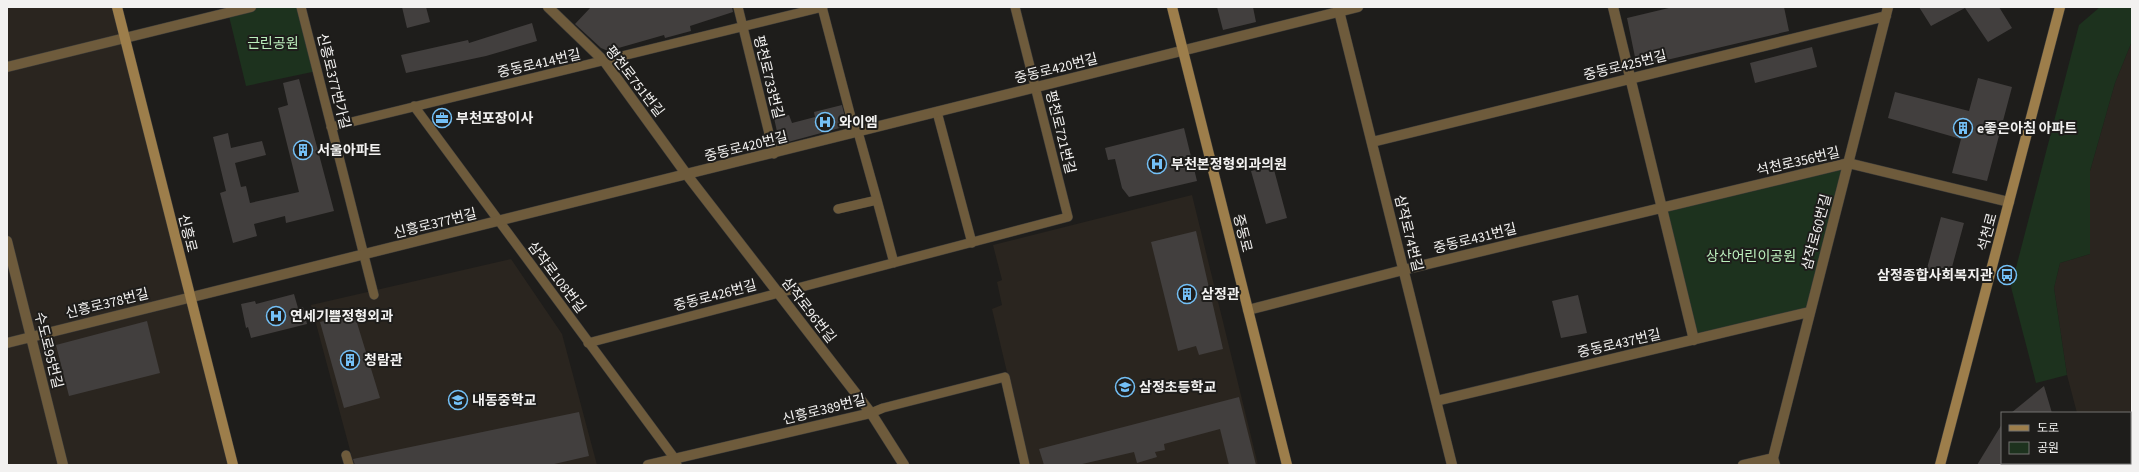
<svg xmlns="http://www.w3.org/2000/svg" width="2139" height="472" viewBox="0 0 2139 472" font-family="'Source Sans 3','Noto Sans KR',sans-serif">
<rect width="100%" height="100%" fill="#1e1d1b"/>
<path fill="#2a251f" d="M 7,7 L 117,7 L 233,465 L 7,465 Z
M 2132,41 L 2132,465 L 2091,465 L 2090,463 L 2130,463 L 2130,413 L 2077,413 L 2067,375 L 2054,288 L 2060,263 L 2090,254 L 2090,171 L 2115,83 Z
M 1192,195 L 1258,465 L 1029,465 L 992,309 L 1002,305 L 997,282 L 1002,280 L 993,245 Z
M 511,259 L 562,334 L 597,465 L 354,465 L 311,305 Z"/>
<path fill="#1d321e" d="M 251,7 L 301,7 L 317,71 L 246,86 L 228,12 Z
M 2100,7 L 2132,7 L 2132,41 L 2115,83 L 2090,171 L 2090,254 L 2060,263 L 2054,288 L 2067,375 L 2036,383 L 2011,287 L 2079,25 Z
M 1848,163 L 1809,312 L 1694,340 L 1663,207 Z"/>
<path fill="#423f3e" d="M 402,7 L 426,7 L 430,22 L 407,28 Z
M 591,7 L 732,7 L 733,12 L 690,26 L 691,31 L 665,38 L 664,35 L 608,51 L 601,48 L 575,24 Z
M 1217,7 L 1253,7 L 1256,22 L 1223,30 Z
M 1673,7 L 1784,7 L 1789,31 L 1637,67 L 1627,18 Z
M 1919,7 L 1999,7 L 2012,28 L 1988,42 L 1965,8 L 1931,26 Z
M 532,23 L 537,41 L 486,56 L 406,73 L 401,55 L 468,40 L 469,43 Z
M 1812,47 L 1817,67 L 1755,83 L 1750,63 Z
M 1978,78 L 2012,87 L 1987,181 L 1952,173 L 1961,139 L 1888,118 L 1895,92 L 1969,111 Z
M 299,79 L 334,211 L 286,223 L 285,216 L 254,224 L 257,236 L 233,243 L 220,193 L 226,191 L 213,137 L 228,133 L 231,148 L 262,141 L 266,155 L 235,163 L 241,187 L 246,186 L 250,203 L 299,192 L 278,108 L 288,105 L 283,83 Z
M 842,105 L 847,126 L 788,142 L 778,136 L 774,118 L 789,115 L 792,123 L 815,117 L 814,112 Z
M 1184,128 L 1197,181 L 1129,197 L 1122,188 L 1115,159 L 1108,160 L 1105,148 Z
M 1273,166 L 1287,218 L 1266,224 L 1251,171 Z
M 1941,217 L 1964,223 L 1949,278 L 1926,272 Z
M 1196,231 L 1223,349 L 1199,355 L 1196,346 L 1178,351 L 1151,242 Z
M 294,294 L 298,308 L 303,307 L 307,324 L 251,338 L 248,327 L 246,328 L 241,304 L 255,301 L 256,304 Z
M 1578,295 L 1587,333 L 1561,338 L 1552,301 Z
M 354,313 L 380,398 L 344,408 L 320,322 Z
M 147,321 L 160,373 L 69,396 L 56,345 Z
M 2044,386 L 2052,413 L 2011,413 Z
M 1239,397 L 1256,465 L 1229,465 L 1220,429 L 1164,444 L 1165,450 L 1155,452 L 1157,457 L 1137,463 L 1134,452 L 1078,465 L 1044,465 L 1039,449 Z
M 579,412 L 589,456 L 550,465 L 355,465 L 353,459 Z
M 2002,424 L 2002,465 L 1977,465 Z"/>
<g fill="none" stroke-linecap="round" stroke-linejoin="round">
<g stroke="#3c3b39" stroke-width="10">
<path id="lane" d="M 301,7 L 374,295
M 738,7 L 774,154
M 822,7 L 853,125 L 858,132 L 877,200
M 414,106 L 675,459 L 677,465
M 937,112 L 972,243
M 331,127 L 823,7
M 838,209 L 877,200 L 894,263
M 588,343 L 1068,217 L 1015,7
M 871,413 L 883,408 L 1005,377 L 1025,465
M 346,455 L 349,465"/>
</g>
<g stroke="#3c3b39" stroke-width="11">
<path id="street" d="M 548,7 L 605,62 L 687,175 L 871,413 L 904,465
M 1338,7 L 1452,465
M 1613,7 L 1694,340
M 7,67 L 251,7
M 1372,142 L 1886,16
M 7,241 L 63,465
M 1248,310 L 1403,270 L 1848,163 L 2009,202
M 7,343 L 1358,7
M 1436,401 L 1809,312
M 648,465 L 871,413
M 1743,465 L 1773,458
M 1775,465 L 1773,458 L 1888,7"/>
</g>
<g stroke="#3c3b39" stroke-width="11">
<path id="secondary" d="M 117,7 L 233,465
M 1172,7 L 1287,465
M 1940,465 L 2060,7"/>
</g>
<use href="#lane" stroke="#6e5b3c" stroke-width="9"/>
<use href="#street" stroke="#6e5b3c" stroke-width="10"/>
<use href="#secondary" stroke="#9d7e4b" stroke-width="10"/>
</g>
<defs>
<g id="office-ring" transform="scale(1)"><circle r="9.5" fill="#1e1d1b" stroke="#74c0f6" stroke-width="1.5"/><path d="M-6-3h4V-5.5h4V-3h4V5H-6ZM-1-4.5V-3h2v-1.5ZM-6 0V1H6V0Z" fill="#74c0f6"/></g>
<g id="hospital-ring" transform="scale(1)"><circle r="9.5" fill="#1e1d1b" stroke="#74c0f6" stroke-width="1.5"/><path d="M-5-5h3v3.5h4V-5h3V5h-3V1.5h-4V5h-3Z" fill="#74c0f6"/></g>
<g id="building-ring" transform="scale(1)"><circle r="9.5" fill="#1e1d1b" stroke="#74c0f6" stroke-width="1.5"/><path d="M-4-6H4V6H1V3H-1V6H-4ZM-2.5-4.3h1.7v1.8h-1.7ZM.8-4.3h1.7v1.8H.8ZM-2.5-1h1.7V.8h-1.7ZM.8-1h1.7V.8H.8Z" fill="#74c0f6"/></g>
<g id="bus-ring" transform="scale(1)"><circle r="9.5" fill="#1e1d1b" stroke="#74c0f6" stroke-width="1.5"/><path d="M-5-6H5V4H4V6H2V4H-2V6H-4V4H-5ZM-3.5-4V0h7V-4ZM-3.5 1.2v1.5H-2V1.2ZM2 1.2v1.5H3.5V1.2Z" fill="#74c0f6"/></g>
<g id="school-ring" transform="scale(1)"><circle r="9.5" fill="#1e1d1b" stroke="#74c0f6" stroke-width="1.5"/><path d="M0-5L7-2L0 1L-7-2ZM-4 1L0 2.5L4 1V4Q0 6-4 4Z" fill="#74c0f6"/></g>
</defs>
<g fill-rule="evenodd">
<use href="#office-ring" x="442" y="118"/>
<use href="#hospital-ring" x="825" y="122"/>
<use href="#building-ring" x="1963" y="128"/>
<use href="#building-ring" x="303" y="150"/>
<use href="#hospital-ring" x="1157" y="164"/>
<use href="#bus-ring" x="2007" y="275"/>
<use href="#building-ring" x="1187" y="294"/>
<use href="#hospital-ring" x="276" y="316"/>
<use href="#building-ring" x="350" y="360"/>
<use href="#school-ring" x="1125" y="387"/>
<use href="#school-ring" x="458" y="400"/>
</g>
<g text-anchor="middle" stroke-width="4" stroke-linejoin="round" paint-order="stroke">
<g font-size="14" fill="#bbeebc" stroke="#1e1d1b">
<text x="273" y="48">근린공원</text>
<text x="1751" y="261">상산어린이공원</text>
</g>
<g font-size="14" fill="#f2f1f0" stroke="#1e1d1b">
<text transform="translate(539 63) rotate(-13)" y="5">중동로414번길</text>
<text transform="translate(1625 65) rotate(-14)" y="5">중동로425번길</text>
<text transform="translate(1056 68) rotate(-14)" y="5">중동로420번길</text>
<text transform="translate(769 77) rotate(76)" y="5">평천로733번길</text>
<text transform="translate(334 81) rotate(76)" y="5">신흥로377번가길</text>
<text transform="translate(635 81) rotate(52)" y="5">평천로751번길</text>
<text transform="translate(1061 132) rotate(76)" y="5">평천로721번길</text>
<text transform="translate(746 146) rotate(-14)" y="5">중동로420번길</text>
<text transform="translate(1798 161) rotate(-13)" y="5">석천로356번길</text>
<text transform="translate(435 223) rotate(-14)" y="5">신흥로377번길</text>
<text transform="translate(1816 232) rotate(-75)" y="5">삼작로60번길</text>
<text transform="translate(1987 232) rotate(-75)" y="5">석천로</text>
<text transform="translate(188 233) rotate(76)" y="5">신흥로</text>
<text transform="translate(1243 233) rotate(76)" y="5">중동로</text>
<text transform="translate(1409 233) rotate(76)" y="5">삼작로74번길</text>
<text transform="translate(1475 238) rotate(-14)" y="5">중동로431번길</text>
<text transform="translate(557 277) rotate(53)" y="5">삼작로108번길</text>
<text transform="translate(715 295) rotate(-15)" y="5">중동로426번길</text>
<text transform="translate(107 303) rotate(-14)" y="5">신흥로378번길</text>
<text transform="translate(809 310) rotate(52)" y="5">삼작로96번길</text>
<text transform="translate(1619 343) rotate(-13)" y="5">중동로437번길</text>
<text transform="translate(49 350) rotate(76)" y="5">수도로95번길</text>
<text transform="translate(824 409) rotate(-14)" y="5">신흥로389번길</text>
</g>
<g font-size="14" font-weight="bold" fill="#f2f1f0" stroke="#1e1d1b" text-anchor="start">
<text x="456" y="123">부천포장이사</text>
<text x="839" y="127">와이엠</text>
<text x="1977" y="133">e좋은아침 아파트</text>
<text x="317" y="155">서울아파트</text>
<text x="1171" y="169">부천본정형외과의원</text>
<text x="1993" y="280" text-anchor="end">삼정종합사회복지관</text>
<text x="1201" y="299">삼정관</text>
<text x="290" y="321">연세기쁨정형외과</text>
<text x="364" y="365">청람관</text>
<text x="1139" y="392">삼정초등학교</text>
<text x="472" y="405">내동중학교</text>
</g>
</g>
<rect width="2139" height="472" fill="none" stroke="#f2f1f0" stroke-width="16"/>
<rect x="2001" y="412" width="130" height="52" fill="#1e1d1b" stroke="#737270"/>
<rect x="2009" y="425" width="20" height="6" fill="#9d7e4b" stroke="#737270"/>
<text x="2037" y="432" font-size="12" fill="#f2f1f0">도로</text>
<rect x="2009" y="442" width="20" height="12" fill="#1d321e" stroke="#737270"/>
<text x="2037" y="452" font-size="12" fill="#f2f1f0">공원</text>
</svg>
